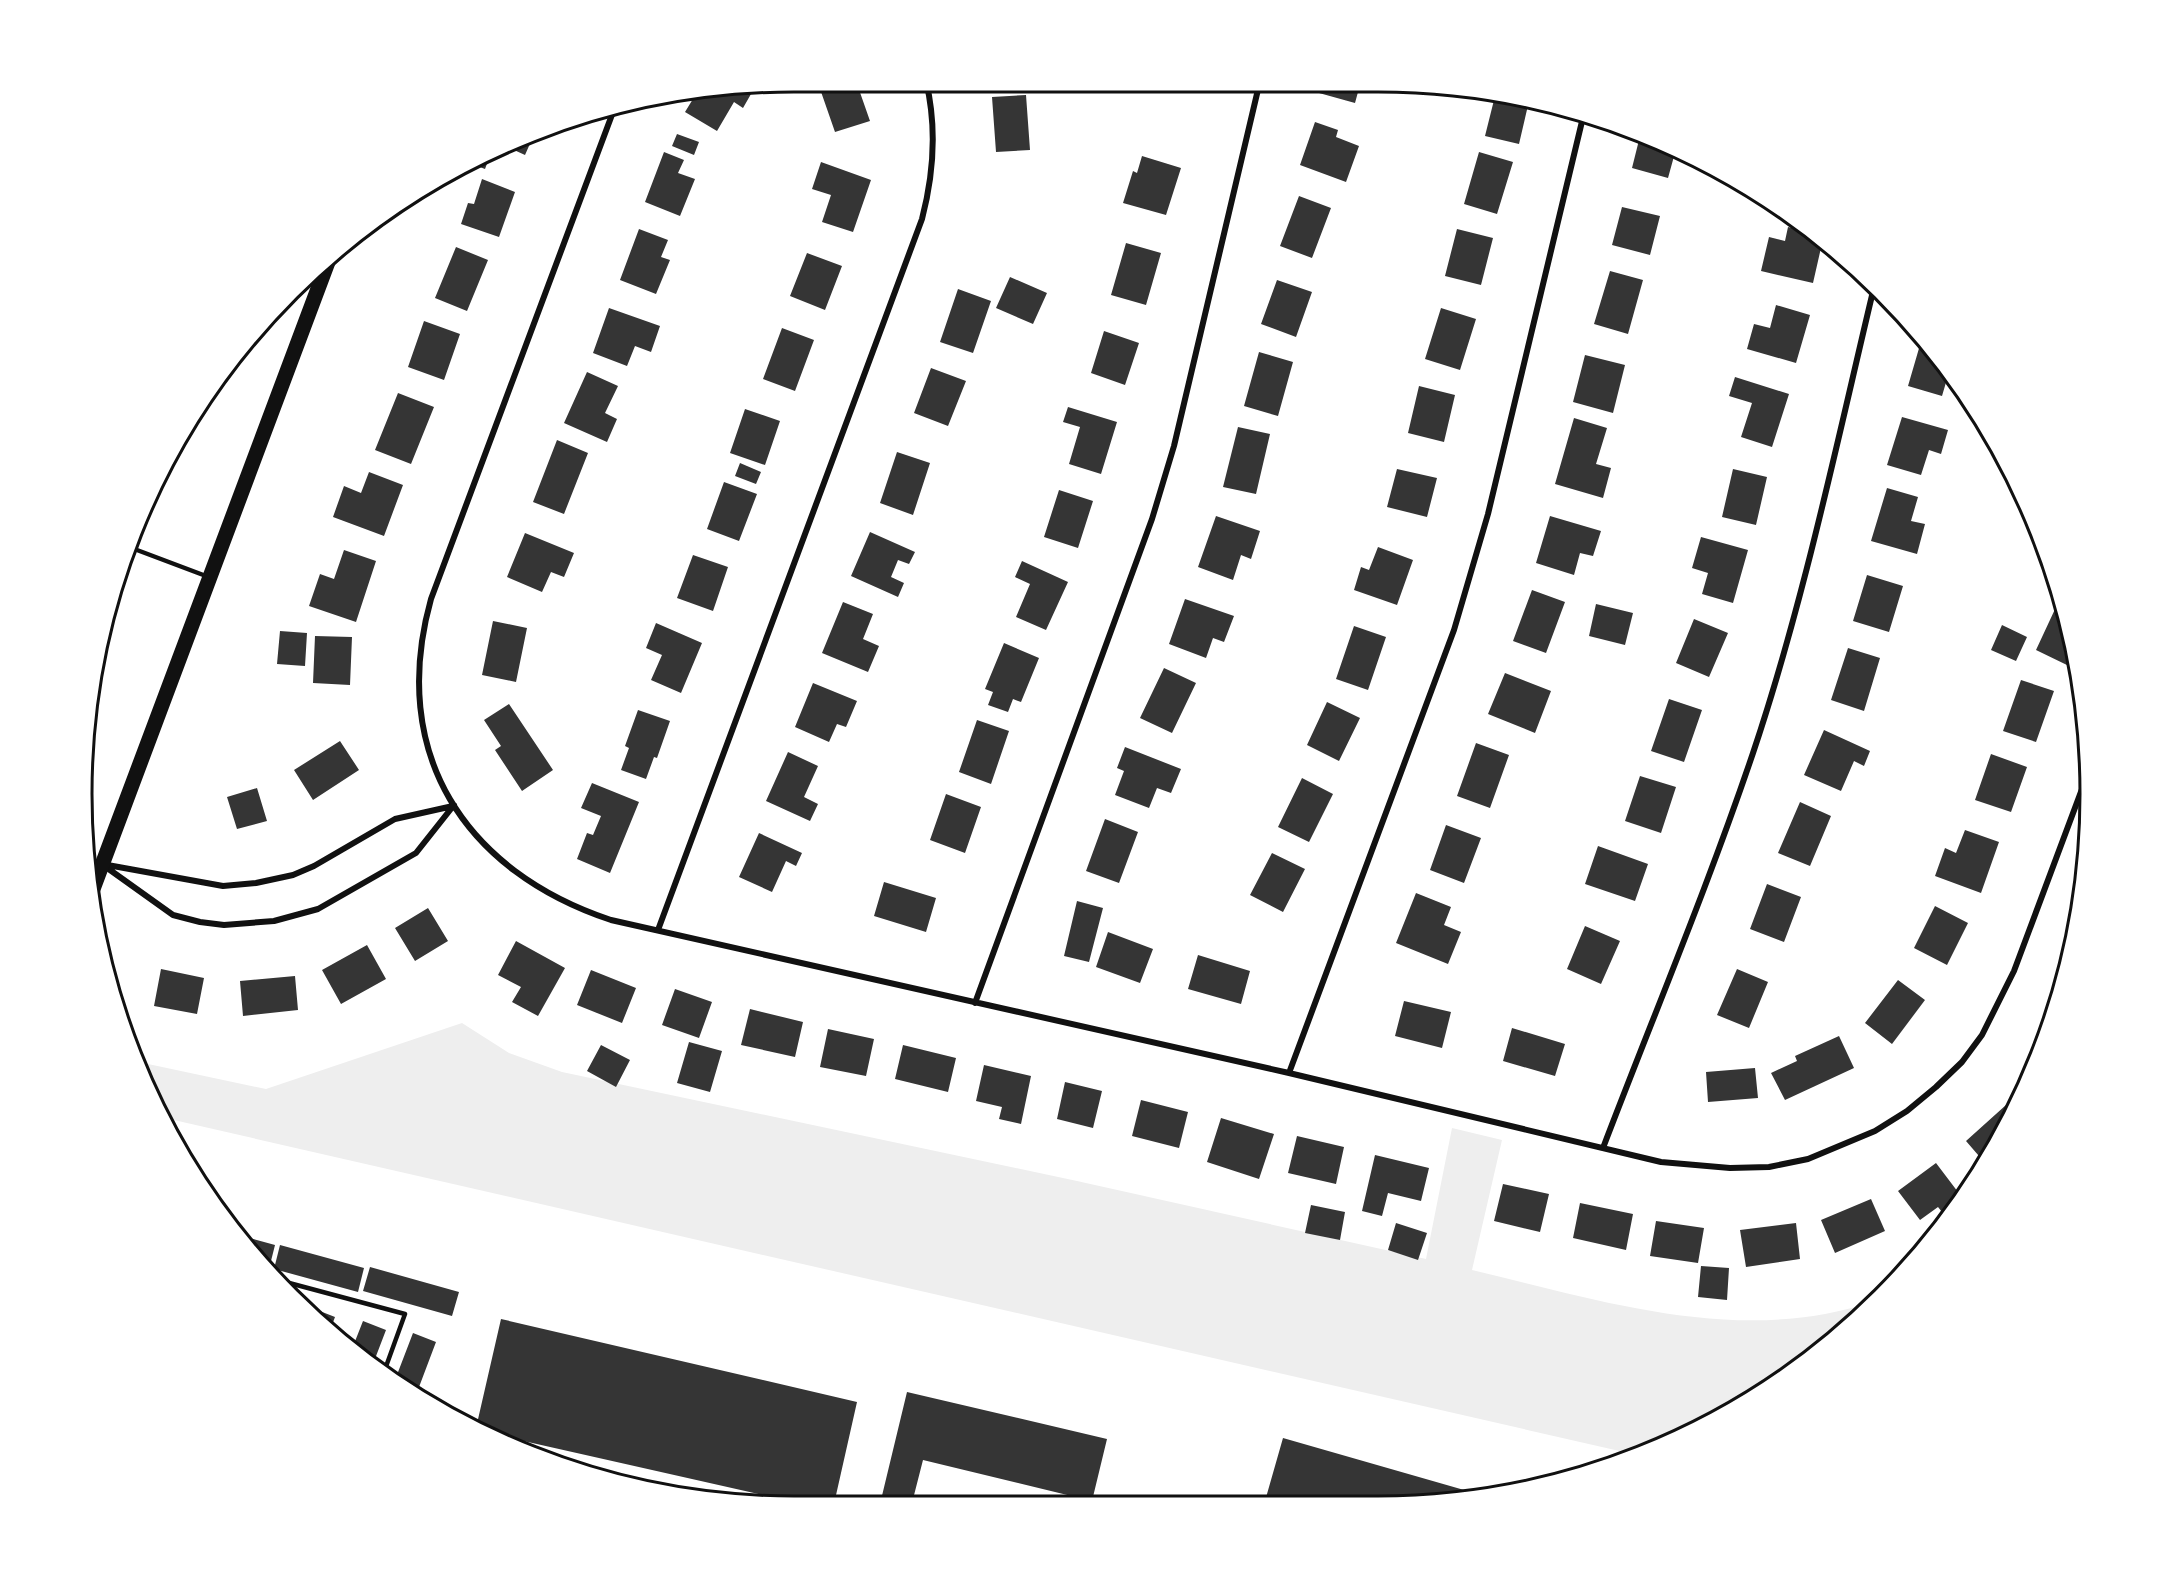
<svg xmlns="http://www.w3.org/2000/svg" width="2171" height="1587" viewBox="0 0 2171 1587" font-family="Lato,sans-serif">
<rect width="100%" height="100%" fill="#fff"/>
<path fill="#eee" d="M 462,1023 L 509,1053 L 562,1072 L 1077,1181 L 1426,1259 L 1452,1128 L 1502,1140 L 1472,1270 C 1603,1301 1739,1346 1872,1302 L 1812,1359 L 1650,1452 L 1637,1455 L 165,1118 L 134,1061 L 266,1089 Z"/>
<path fill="#353535" d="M 833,81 L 856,81 L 870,121 L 835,132 L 819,86 Z
M 1322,81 L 1361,81 L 1355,103 L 1319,93 Z
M 741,88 L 751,94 L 743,108 L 734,102 L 717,131 L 685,112 L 696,94 Z
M 1026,95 L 1030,150 L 996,152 L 992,97 Z
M 1495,96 L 1529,101 L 1519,144 L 1485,136 Z
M 1315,122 L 1338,130 L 1336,137 L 1359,146 L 1346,182 L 1300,165 Z
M 536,130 L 525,155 L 503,145 L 521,135 Z
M 1641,132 L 1676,149 L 1668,178 L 1632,168 Z
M 677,134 L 699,142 L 694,155 L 672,146 Z
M 492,150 L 485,169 L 469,163 Z
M 664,152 L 684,160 L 678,173 L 695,179 L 680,216 L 645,202 Z
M 1479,152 L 1513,162 L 1497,214 L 1464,204 Z
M 1142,156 L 1181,168 L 1166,215 L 1123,203 L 1133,171 L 1137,173 Z
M 821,162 L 871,180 L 853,232 L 822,222 L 831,195 L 812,189 Z
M 482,179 L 515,192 L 499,237 L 461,224 L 468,203 L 474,204 Z
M 1299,196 L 1331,208 L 1312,258 L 1280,246 Z
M 1622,207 L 1660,216 L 1650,255 L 1612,245 Z
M 1788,227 L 1816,234 L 1823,239 L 1813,283 L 1761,271 L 1769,237 L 1785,241 Z
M 639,229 L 668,240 L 661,257 L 670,260 L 656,294 L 620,280 Z
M 1457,229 L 1493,238 L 1481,285 L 1445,276 Z
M 1126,243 L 1161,253 L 1146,305 L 1111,295 Z
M 456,247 L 488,260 L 467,311 L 435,298 Z
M 807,253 L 842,266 L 825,310 L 790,296 Z
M 1610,271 L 1643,280 L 1628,334 L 1594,324 Z
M 1010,277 L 1047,293 L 1033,324 L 996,308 Z
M 1277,280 L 1312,292 L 1296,337 L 1261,324 Z
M 958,289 L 991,301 L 973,353 L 940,342 Z
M 1776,305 L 1810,315 L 1796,363 L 1747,349 L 1754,324 L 1770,328 Z
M 609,308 L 660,326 L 651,352 L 635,346 L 627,366 L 593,353 Z
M 1441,308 L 1476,319 L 1460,370 L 1425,359 Z
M 424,321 L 460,334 L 444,380 L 408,367 Z
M 782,328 L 814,340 L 795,391 L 763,379 Z
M 1104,331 L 1139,343 L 1125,385 L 1091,373 Z
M 1922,338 L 1943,359 L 1956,381 L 1947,379 L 1942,396 L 1908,386 Z
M 1259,352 L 1293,362 L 1278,416 L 1244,406 Z
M 1585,355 L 1625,365 L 1613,413 L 1573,402 Z
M 931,368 L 966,381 L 948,426 L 914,413 Z
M 587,372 L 618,386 L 605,413 L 617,419 L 607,442 L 564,423 Z
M 1735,377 L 1789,394 L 1772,447 L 1741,437 L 1752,403 L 1729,396 Z
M 1419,386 L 1455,395 L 1444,442 L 1408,433 Z
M 398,393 L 434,407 L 411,464 L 375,450 Z
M 1068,407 L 1117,422 L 1101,474 L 1069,464 L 1080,427 L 1063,422 Z
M 745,409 L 780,421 L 765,465 L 730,453 Z
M 1902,417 L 1948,430 L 1941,454 L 1929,450 L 1921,475 L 1887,465 Z
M 1574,418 L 1607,428 L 1596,464 L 1611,468 L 1603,498 L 1555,484 Z
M 1238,427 L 1270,434 L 1256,494 L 1223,487 Z
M 557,440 L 588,453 L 564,514 L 533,502 Z
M 897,452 L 930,463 L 913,515 L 880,503 Z
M 740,463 L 761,472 L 756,484 L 735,476 Z
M 1397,469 L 1437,478 L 1427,517 L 1387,507 Z
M 1733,469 L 1767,477 L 1756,525 L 1722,517 Z
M 369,472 L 403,485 L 384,536 L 333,517 L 344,486 L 361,493 Z
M 724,482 L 757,494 L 739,541 L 707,529 Z
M 1887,488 L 1918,497 L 1911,521 L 1925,524 L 1917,554 L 1871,541 Z
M 1059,490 L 1093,501 L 1078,548 L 1044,537 Z
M 1216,516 L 1260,531 L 1251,559 L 1241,555 L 1233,580 L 1198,567 Z
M 1550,516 L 1601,531 L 1593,556 L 1580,553 L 1574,575 L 1536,563 Z
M 870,532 L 915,552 L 909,564 L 898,560 L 891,577 L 904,583 L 898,597 L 851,576 Z
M 525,533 L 574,553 L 564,577 L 551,572 L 542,592 L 507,577 Z
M 1701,537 L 1748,550 L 1733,603 L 1702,594 L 1708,573 L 1692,568 Z
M 1378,547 L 1413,560 L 1397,605 L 1354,590 L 1361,567 L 1369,570 Z
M 344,550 L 376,561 L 356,622 L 309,606 L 320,574 L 334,579 Z
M 693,555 L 728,567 L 713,611 L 677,598 Z
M 1022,561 L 1068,582 L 1046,630 L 1016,617 L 1030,584 L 1015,577 Z
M 1867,575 L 1903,586 L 1889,632 L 1853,621 Z
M 1532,590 L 1565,602 L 1546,653 L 1513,641 Z
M 1185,599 L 1234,616 L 1224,642 L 1213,638 L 1206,658 L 1169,644 Z
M 843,602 L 873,614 L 863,639 L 879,646 L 868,672 L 822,653 Z
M 1596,604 L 1633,613 L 1625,645 L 1589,636 Z
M 2056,607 L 2066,612 L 2074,657 L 2069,666 L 2036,650 Z
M 1694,619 L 1728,633 L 1709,677 L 1676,663 Z
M 493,621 L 527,628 L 516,682 L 482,675 Z
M 656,623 L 702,643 L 681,693 L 651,680 L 662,655 L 646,648 Z
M 2002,625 L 2027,637 L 2016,661 L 1991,650 Z
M 1354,626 L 1386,637 L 1368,690 L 1336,679 Z
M 280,631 L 307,633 L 305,666 L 277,664 Z
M 315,636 L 352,637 L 350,685 L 313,683 Z
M 1004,643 L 1039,658 L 1021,702 L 1013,699 L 1008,712 L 988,705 L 993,692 L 985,689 Z
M 1848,648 L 1880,658 L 1864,711 L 1831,700 Z
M 1164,668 L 1196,683 L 1172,733 L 1140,718 Z
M 1505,673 L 1551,691 L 1535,733 L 1488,714 Z
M 2021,680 L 2054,691 L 2036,742 L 2003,731 Z
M 813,683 L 857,701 L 846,727 L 837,724 L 829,742 L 795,727 Z
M 1669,699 L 1702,710 L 1684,762 L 1651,751 Z
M 1327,702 L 1360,718 L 1339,761 L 1307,745 Z
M 509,704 L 553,770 L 522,791 L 495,750 L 501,746 L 484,720 Z
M 638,710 L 670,721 L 657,758 L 654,757 L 646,779 L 621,770 L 629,748 L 625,746 Z
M 977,720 L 1009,731 L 991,784 L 959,772 Z
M 1824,730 L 1870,751 L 1864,766 L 1854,761 L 1841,791 L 1804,775 Z
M 340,741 L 359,770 L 313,800 L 294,770 Z
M 1476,743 L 1509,755 L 1490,808 L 1457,796 Z
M 1125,747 L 1181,769 L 1171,793 L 1157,788 L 1149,808 L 1115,795 L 1124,771 L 1117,768 Z
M 788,752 L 818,766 L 804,797 L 818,804 L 810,821 L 766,801 Z
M 1991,754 L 2027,767 L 2011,812 L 1975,800 Z
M 1640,776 L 1676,787 L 1661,833 L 1625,821 Z
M 1302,778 L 1333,794 L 1309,842 L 1278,827 Z
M 592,783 L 639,802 L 610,873 L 577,859 L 587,833 L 593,835 L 601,816 L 581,808 Z
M 257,788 L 267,821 L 237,829 L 227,797 Z
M 946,794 L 981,807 L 965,853 L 930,840 Z
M 1800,802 L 1831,816 L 1810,866 L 1778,853 Z
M 1105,819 L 1138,832 L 1119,883 L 1086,871 Z
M 1446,825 L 1481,838 L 1464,883 L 1430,870 Z
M 1965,830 L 1999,842 L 1981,893 L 1935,876 L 1945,848 L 1956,853 Z
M 759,833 L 802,853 L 796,866 L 786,861 L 772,892 L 739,877 Z
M 1598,846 L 1648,864 L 1635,901 L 1585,884 Z
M 1272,853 L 1305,869 L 1283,912 L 1250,895 Z
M 884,882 L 936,898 L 926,932 L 874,916 Z
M 1767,884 L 1801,897 L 1784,942 L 1750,929 Z
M 1416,893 L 1451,907 L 1444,925 L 1461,932 L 1448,964 L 1396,943 Z
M 1077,901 L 1103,908 L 1089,962 L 1064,956 Z
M 1935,906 L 1968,923 L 1947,965 L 1914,948 Z
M 428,908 L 448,941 L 415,961 L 395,928 Z
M 1585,926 L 1620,941 L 1601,984 L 1567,969 Z
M 1108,932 L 1153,949 L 1140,983 L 1096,967 Z
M 516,941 L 565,968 L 538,1016 L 512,1002 L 521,987 L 498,975 Z
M 367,945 L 386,979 L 341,1004 L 322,970 Z
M 1198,955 L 1250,971 L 1241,1004 L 1188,989 Z
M 161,969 L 204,978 L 197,1014 L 154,1006 Z
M 1737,969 L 1768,982 L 1749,1028 L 1717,1015 Z
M 591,970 L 636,988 L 622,1023 L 577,1005 Z
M 295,976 L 298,1010 L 243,1016 L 240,981 Z
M 1898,980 L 1925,1000 L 1892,1044 L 1865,1023 Z
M 675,989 L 712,1002 L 699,1038 L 662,1025 Z
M 1404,1001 L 1451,1012 L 1442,1048 L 1395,1036 Z
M 750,1009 L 803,1022 L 795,1057 L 741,1045 Z
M 1512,1028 L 1565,1044 L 1555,1076 L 1503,1061 Z
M 828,1029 L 874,1039 L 866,1076 L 820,1067 Z
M 1839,1036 L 1854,1068 L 1785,1100 L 1771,1073 L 1797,1061 L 1795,1056 Z
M 689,1042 L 722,1051 L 710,1092 L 677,1083 Z
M 601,1045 L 630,1060 L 616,1087 L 587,1071 Z
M 903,1045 L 956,1058 L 948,1092 L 895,1079 Z
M 984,1065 L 1031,1076 L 1021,1124 L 999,1119 L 1002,1107 L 976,1101 Z
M 1755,1068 L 1758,1098 L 1708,1102 L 1706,1072 Z
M 1065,1082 L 1102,1091 L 1093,1128 L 1057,1119 Z
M 1141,1100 L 1188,1112 L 1179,1148 L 1132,1136 Z
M 2006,1105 L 2012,1112 L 1995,1149 L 1985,1163 L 1966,1141 Z
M 1221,1118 L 1274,1134 L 1259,1179 L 1207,1162 Z
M 1297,1136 L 1344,1147 L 1336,1184 L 1288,1173 Z
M 1375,1155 L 1429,1168 L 1421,1201 L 1388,1193 L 1382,1216 L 1362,1211 Z
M 1936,1163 L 1961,1196 L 1946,1217 L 1938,1207 L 1920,1220 L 1898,1191 Z
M 1503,1184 L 1549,1194 L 1540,1232 L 1494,1221 Z
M 1871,1199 L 1885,1231 L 1835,1253 L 1821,1220 Z
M 1580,1203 L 1633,1214 L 1626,1250 L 1573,1238 Z
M 1311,1205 L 1345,1212 L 1340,1240 L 1305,1233 Z
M 1656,1221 L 1704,1228 L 1698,1263 L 1650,1256 Z
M 1396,1223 L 1427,1233 L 1418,1260 L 1388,1250 Z
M 1796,1223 L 1800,1259 L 1746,1267 L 1740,1230 Z
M 235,1234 L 275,1245 L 269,1269 L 267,1268 Z
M 280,1245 L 364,1268 L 358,1292 L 274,1269 Z
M 1701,1266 L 1729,1268 L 1727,1300 L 1698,1297 Z
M 370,1267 L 459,1292 L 452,1316 L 363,1291 Z
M 312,1308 L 335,1317 L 329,1333 L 310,1314 Z
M 501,1319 L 857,1402 L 834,1504 L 803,1504 L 488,1433 L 476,1428 Z
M 363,1321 L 386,1330 L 373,1364 L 352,1349 Z
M 413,1333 L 436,1342 L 416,1395 L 395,1380 Z
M 907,1392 L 1107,1439 L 1092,1501 L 923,1460 L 912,1503 L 880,1504 Z
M 1283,1438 L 1485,1496 L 1471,1500 L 1265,1501 Z"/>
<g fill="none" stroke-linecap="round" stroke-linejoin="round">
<path stroke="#111" stroke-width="4.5" d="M 129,547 L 206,576
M 278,1280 L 405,1314 L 384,1372"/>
<path stroke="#111" stroke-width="6" d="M 616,104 L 431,599 C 388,753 464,871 611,920 L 1289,1073 L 1661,1162 L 1730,1168 L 1769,1167 L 1808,1159 L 1875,1131 L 1907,1111 L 1936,1087 L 1962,1062 L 1982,1035 L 2014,971 L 2088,773
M 87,859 L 102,864 L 223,886 L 256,883 L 293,875 L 314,866 L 395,819 L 453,806
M 103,865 L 173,915 L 200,922 L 224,925 L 274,921 L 318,909 L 416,853 L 454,805
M 658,930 L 922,219 C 934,173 937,127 926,81
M 975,1003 L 1152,519 L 1174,446 L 1260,81
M 1289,1073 L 1454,630 L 1488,514 L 1584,113
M 1603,1148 C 1653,1017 1708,886 1753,753 C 1804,601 1837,442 1874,287"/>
<path stroke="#111" stroke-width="15" d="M 90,897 L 328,262"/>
</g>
<path d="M0 0H2171V1587H0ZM794 92H1378A702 702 0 0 1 2080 794V794A702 702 0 0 1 1378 1496H794A702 702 0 0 1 92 794V794A702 702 0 0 1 794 92Z" fill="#fff" fill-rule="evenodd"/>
<path fill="none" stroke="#111" stroke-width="3" d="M794 92H1378A702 702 0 0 1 2080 794V794A702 702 0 0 1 1378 1496H794A702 702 0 0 1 92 794V794A702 702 0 0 1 794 92Z"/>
</svg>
